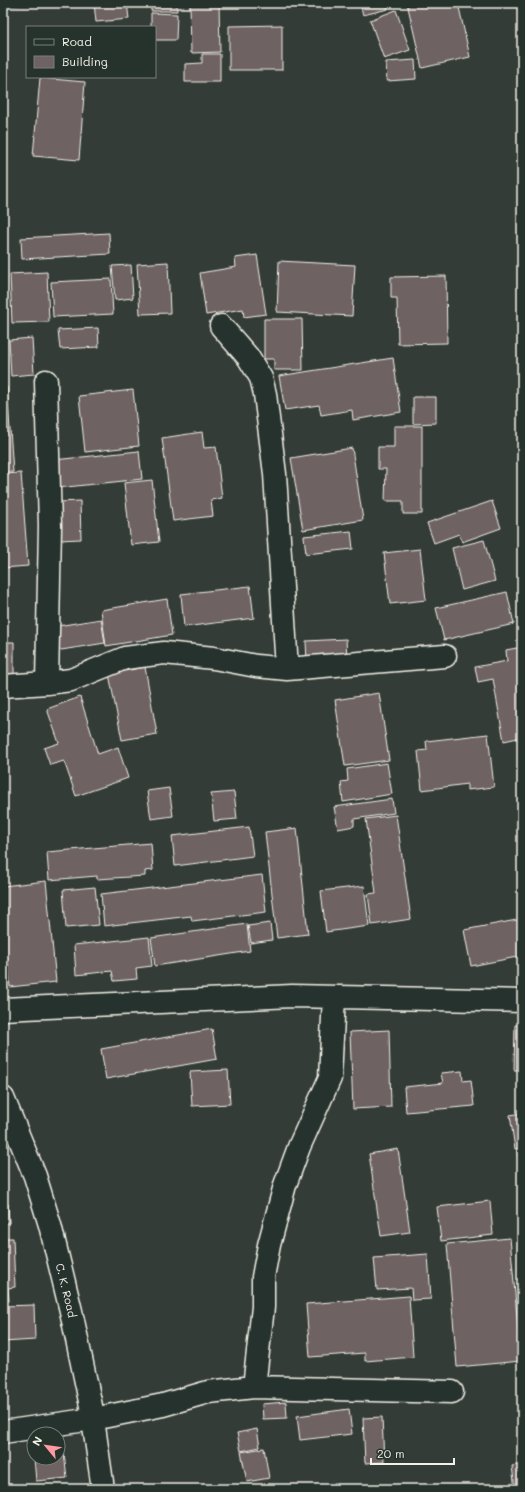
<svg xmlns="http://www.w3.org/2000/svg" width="525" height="1492" viewBox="0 0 525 1492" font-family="Mali,sans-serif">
<rect width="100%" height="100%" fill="#343c38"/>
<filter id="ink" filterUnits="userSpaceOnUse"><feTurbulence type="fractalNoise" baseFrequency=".025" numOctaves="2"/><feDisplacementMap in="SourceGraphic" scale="8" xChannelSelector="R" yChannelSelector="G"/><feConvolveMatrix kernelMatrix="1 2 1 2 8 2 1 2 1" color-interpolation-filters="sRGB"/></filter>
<g filter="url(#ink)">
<path fill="#6e6264" stroke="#f4f1e8" d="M 7,3 L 36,3 L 7,6 Z
M 94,3 L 127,3 L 129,19 L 96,22 Z
M 151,3 L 177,3 L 177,11 L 151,11 Z
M 190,3 L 219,3 L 220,52 L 191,53 Z
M 360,3 L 386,3 L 388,9 L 363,15 Z
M 407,3 L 458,3 L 470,57 L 422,68 Z
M 396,10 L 410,50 L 384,59 L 370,20 Z
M 151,13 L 177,14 L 176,40 L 155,40 L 155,27 L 151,27 Z
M 282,25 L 282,70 L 229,70 L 229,26 Z
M 202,54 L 220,54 L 220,82 L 185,82 L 185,64 L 202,63 Z
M 415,60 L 416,79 L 387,81 L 386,62 Z
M 40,78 L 85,82 L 79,160 L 33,156 Z
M 109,233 L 110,254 L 22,259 L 21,238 Z
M 257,255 L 266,314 L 244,317 L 243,309 L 206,315 L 200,273 L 236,267 L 235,258 Z
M 279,261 L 355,265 L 352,316 L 277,312 Z
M 168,262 L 170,313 L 140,314 L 137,264 Z
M 131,265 L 133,298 L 115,300 L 112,266 Z
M 47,272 L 49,322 L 12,323 L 10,274 Z
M 446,276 L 447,343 L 398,344 L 397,298 L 391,298 L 391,277 Z
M 111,279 L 113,314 L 53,317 L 51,282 Z
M 264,319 L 302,319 L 303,370 L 274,370 L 274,359 L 264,359 Z
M 98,328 L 99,347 L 60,349 L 58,330 Z
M 32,338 L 34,374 L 11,376 L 9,340 Z
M 393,358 L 401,412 L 353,420 L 352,410 L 321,415 L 319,405 L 285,410 L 279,376 Z
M 3,387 L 7,387 L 13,472 L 3,472 Z
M 133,390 L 139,446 L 85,452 L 79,396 Z
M 413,397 L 436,397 L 436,423 L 413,424 Z
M 394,426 L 422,426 L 422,514 L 403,514 L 403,501 L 385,501 L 386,469 L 378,469 L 378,447 L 394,447 Z
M 202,432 L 204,448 L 216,447 L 222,498 L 211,500 L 213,516 L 173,521 L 162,438 Z
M 352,448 L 363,520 L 303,530 L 291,458 Z
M 139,451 L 142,479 L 57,488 L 54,460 Z
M 21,473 L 28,566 L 3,568 L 3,474 Z
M 152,480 L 159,542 L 131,545 L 124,483 Z
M 80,501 L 81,539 L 59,540 L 59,502 Z
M 492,501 L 501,528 L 462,542 L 459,534 L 434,543 L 427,523 Z
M 351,531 L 353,549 L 306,554 L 304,536 Z
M 484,540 L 495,581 L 462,590 L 452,548 Z
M 420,549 L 426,600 L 390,604 L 384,553 Z
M 250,586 L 254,618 L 184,627 L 181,594 Z
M 507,592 L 514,624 L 444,640 L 436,608 Z
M 167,599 L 172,635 L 106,646 L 101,610 Z
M 101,619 L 105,643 L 55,651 L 51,627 Z
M 346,639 L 347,659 L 307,662 L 306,641 Z
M 3,642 L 14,642 L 14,679 L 3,679 Z
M 522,647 L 522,737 L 504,741 L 493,679 L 478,682 L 475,667 L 507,661 L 506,650 Z
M 145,667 L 157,734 L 122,740 L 109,674 Z
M 379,693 L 389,760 L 345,766 L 335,700 Z
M 80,697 L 98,754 L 118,747 L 128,778 L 76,796 L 64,761 L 50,765 L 44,748 L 59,743 L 47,709 Z
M 488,734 L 494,787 L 467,790 L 467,784 L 422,790 L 418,751 L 427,750 L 426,741 Z
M 387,763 L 392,794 L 343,802 L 341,782 L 348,781 L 347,769 Z
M 169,788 L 173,816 L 151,819 L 147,791 Z
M 234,792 L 237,819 L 214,821 L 211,794 Z
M 392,799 L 394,813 L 354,819 L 354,826 L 338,829 L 334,807 Z
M 396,815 L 411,919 L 372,925 L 368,894 L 376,893 L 366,819 Z
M 249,827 L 253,856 L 175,866 L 172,836 Z
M 297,828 L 308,934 L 277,938 L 265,832 Z
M 151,843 L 153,870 L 145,871 L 145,876 L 97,879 L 97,876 L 49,880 L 47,852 Z
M 262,875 L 266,912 L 192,921 L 191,916 L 104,926 L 101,894 Z
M 46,881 L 56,982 L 10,987 L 7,957 L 3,958 L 3,886 Z
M 364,886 L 369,926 L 326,932 L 321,891 Z
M 95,887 L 99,925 L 66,928 L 63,890 Z
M 522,919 L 522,956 L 471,966 L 464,930 Z
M 270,923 L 272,940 L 251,943 L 248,926 Z
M 247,924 L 250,951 L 155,966 L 151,938 Z
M 149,937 L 152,966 L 136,968 L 137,979 L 114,981 L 112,971 L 76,975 L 74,945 Z
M 515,1025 L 522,1025 L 522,1070 L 514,1070 Z
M 212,1029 L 217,1059 L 106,1079 L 101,1049 Z
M 389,1030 L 391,1107 L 353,1109 L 350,1032 Z
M 228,1070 L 230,1104 L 192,1106 L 190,1072 Z
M 462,1071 L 463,1081 L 471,1080 L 474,1106 L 406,1112 L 404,1087 L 443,1083 L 441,1073 Z
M 522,1113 L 522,1148 L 515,1149 L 510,1115 Z
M 398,1149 L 410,1232 L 381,1236 L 369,1154 Z
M 522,1150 L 522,1178 L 517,1151 Z
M 490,1201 L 493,1235 L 441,1241 L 437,1207 Z
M 3,1204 L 8,1204 L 9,1223 L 3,1223 Z
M 3,1238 L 13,1238 L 15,1287 L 8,1288 L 9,1301 L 3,1301 Z
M 510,1238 L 521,1361 L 457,1367 L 447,1244 Z
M 428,1254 L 431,1299 L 412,1300 L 411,1288 L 377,1290 L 374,1258 Z
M 409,1296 L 413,1357 L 365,1361 L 365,1353 L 310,1357 L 306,1304 Z
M 34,1305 L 35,1340 L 3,1342 L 3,1306 Z
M 286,1402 L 287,1418 L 263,1419 L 262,1404 Z
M 349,1409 L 352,1434 L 300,1440 L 297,1416 Z
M 382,1417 L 384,1462 L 365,1463 L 363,1418 Z
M 257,1429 L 260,1447 L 241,1451 L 237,1433 Z
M 264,1448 L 269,1478 L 247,1482 L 241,1452 Z
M 64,1453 L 67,1478 L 36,1481 L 34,1458 L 58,1458 L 58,1454 Z
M 522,1464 L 522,1489 L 515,1489 L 512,1466 Z"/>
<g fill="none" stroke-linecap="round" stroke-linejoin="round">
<g stroke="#f4f1e8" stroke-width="25">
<path id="street" d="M 221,326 L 248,357 L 261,378 L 265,394 L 275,474 L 287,669
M 46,381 L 50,526 L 47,683
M 3,686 L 47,683 L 71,680 L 125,658 L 164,653 L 214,658 L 256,666 L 287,669 L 445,656
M 3,1009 L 292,996 L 522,1001
M 254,1387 L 452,1392
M 3,1432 L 93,1419 L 163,1405 L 208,1392 L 254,1387 L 263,1307 L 263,1277 L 269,1245 L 285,1185 L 299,1147 L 330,1078 L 334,997"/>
</g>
<g stroke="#f4f1e8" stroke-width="25">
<g id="secondary">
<path id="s1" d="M 3,1098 L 35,1176 L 50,1225 L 71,1311 L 91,1406 L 103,1489"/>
</g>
</g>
<use href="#street" stroke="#26332d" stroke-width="22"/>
<use href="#secondary" stroke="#26332d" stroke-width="22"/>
</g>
</g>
<g text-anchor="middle" stroke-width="4" stroke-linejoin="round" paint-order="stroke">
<g font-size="11" fill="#f4f1e8" stroke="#26332d">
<text dy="4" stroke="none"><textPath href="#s1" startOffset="203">C. K. Road</textPath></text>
</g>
</g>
<rect width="525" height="1492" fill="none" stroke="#26332d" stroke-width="16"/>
<rect x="8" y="8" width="509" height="1476" fill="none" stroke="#f4f1e8" stroke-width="1.5" filter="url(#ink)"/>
<rect x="26" y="26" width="130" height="52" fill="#26332d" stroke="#787f78"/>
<rect x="34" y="39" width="20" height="6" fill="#26332d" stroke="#787f78"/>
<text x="62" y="46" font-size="12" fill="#f4f1e8">Road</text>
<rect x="34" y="56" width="20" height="12" fill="#6e6264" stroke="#787f78"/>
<text x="62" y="66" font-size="12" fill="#f4f1e8">Building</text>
<g transform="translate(46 1446) rotate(299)"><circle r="19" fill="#26332d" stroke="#787f78"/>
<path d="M0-3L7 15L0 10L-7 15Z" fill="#ff9aa2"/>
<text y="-6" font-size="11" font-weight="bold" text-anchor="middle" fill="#f4f1e8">N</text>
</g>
<path d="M371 1458v6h83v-6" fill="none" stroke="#f4f1e8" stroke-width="2"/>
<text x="377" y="1458" font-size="12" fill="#f4f1e8" stroke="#26332d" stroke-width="3" paint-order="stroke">20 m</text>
</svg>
